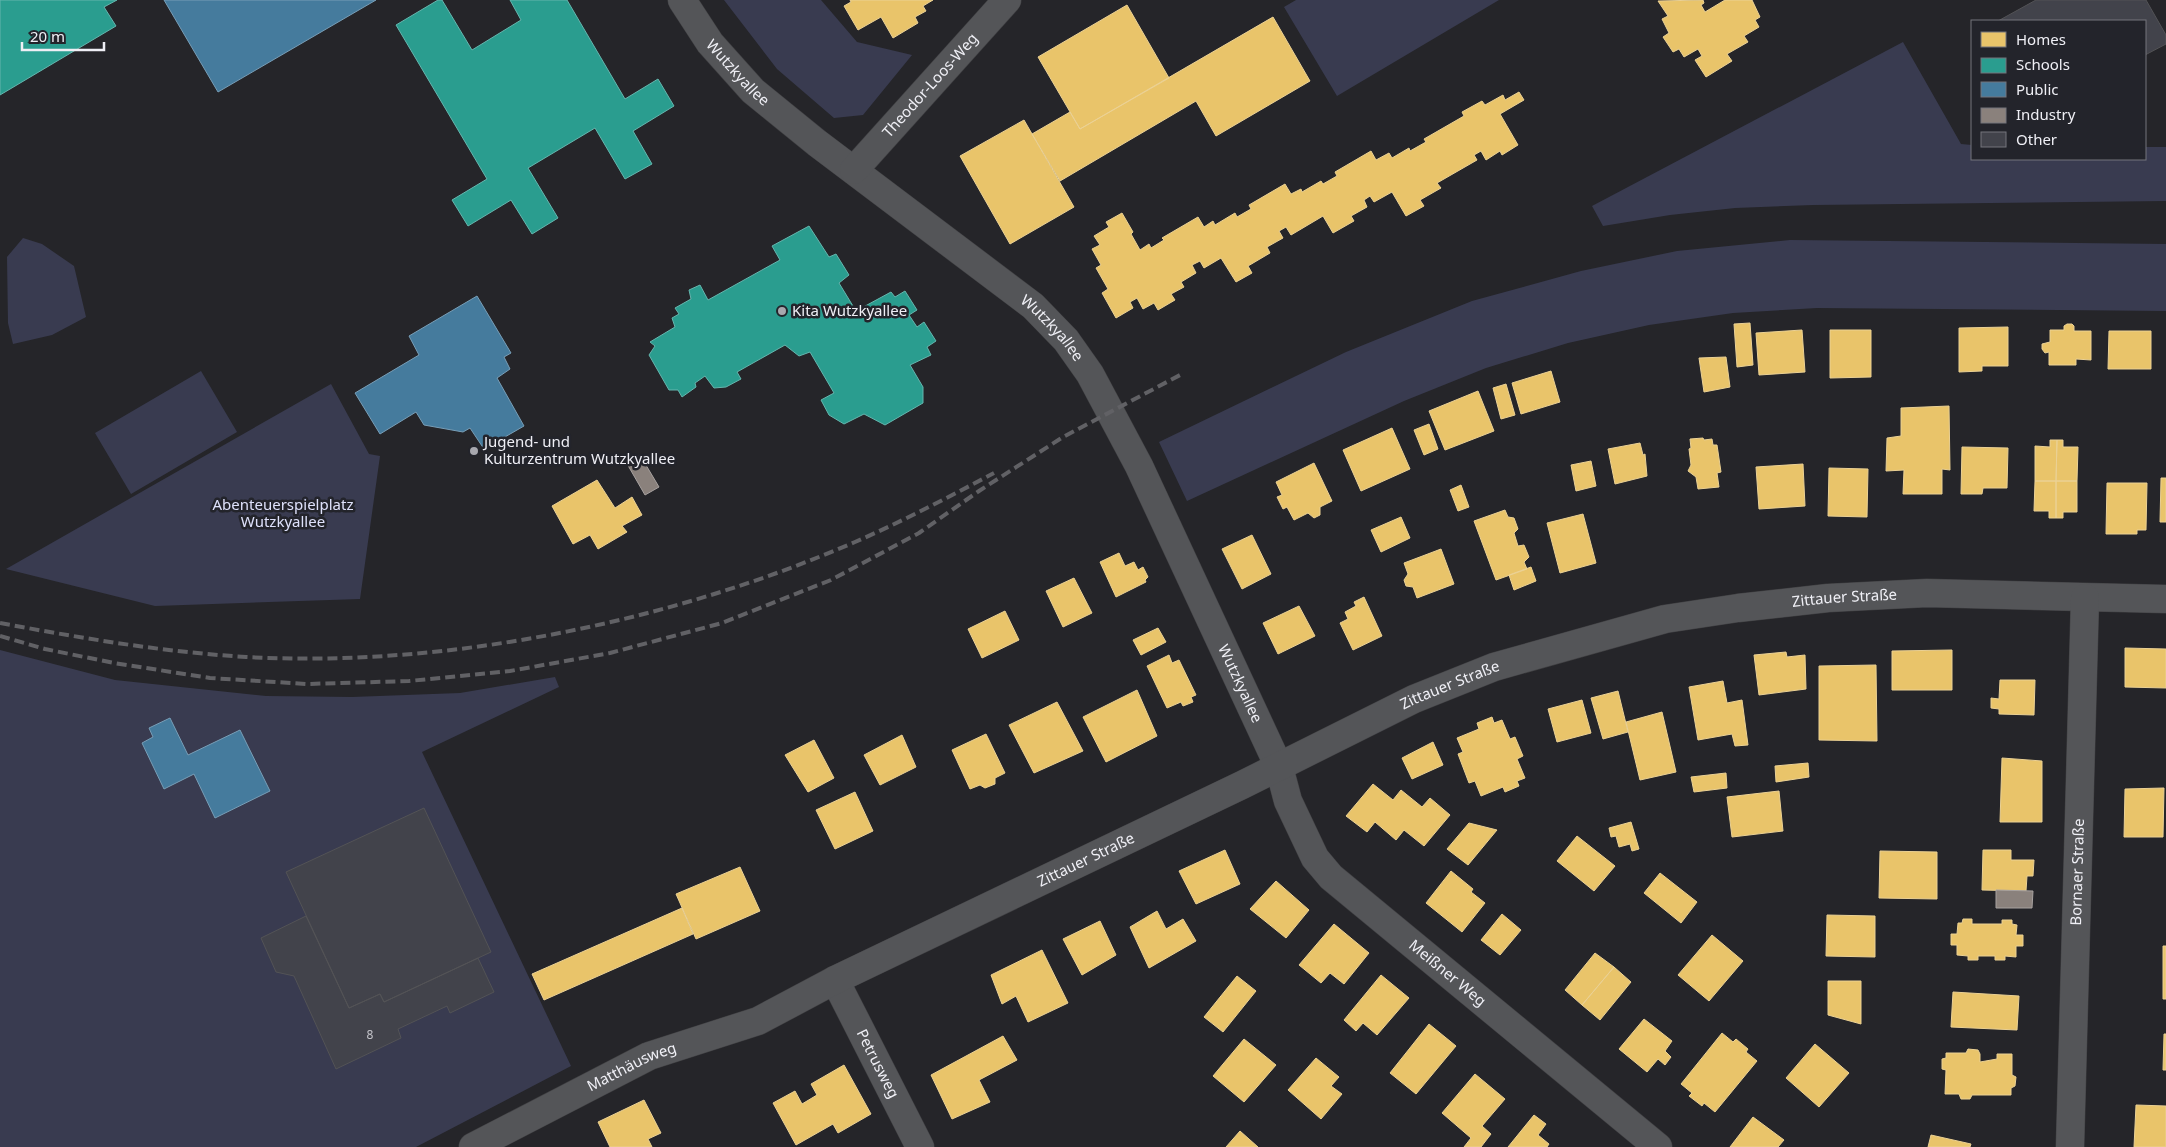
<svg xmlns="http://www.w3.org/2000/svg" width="2166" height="1147" viewBox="0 0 2166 1147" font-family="'Noto Sans',sans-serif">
<rect width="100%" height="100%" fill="#252529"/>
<path fill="#393b50" d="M 724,0 L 821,0 L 857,42 L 912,55 L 863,115 L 834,118 L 777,69 Z
M 1296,0 L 1499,0 L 1337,96 L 1284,7 Z
M 1903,42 L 1961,144 L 1972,145 L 1972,159 L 2145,159 L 2145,147 L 2166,147 L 2166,201 L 1813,205 L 1735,208 L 1670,215 L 1603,226 L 1592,206 Z
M 23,238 L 42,244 L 74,266 L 86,317 L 52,335 L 13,344 L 8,323 L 7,257 Z
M 1790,240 L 2166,244 L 2166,311 L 1817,308 L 1733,313 L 1649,325 L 1568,343 L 1486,368 L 1404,401 L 1187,501 L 1159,442 L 1346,352 L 1472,301 L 1581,271 L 1677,251 Z
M 201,371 L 237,432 L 131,494 L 95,433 Z
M 331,384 L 369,454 L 380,456 L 360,599 L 155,606 L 6,569 Z
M 0,650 L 115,680 L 266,696 L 352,697 L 460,693 L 555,677 L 559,687 L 422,752 L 571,1066 L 416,1147 L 0,1147 Z"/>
<path fill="#e9c46a" stroke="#ebd194" d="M 850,0 L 933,0 L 923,6 L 926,11 L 915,17 L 918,23 L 893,38 L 881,17 L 858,30 L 844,6 L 851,2 Z
M 1703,0 L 1704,3 L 1701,5 L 1705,12 L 1725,0 L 1752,0 L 1760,17 L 1755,20 L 1759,27 L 1744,36 L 1748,42 L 1727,54 L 1732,61 L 1706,77 L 1695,60 L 1702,56 L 1698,49 L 1684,57 L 1679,49 L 1673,52 L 1663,37 L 1669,33 L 1662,19 L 1668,16 L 1658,1 Z
M 1127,5 L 1169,78 L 1080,129 L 1038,57 Z
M 1273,17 L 1310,81 L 1216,136 L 1196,101 L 1060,181 L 1032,134 L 1070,112 L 1080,129 Z
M 1519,92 L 1524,100 L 1500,114 L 1518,145 L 1502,155 L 1500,151 L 1486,160 L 1481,151 L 1474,155 L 1477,160 L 1437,183 L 1441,188 L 1420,200 L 1424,206 L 1406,216 L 1392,192 L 1374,202 L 1370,196 L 1364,200 L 1367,207 L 1351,216 L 1354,221 L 1333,233 L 1323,216 L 1291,235 L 1286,227 L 1279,231 L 1283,238 L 1267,247 L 1270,253 L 1248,266 L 1252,273 L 1236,282 L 1221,258 L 1204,268 L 1200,261 L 1192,265 L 1196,273 L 1181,282 L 1184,287 L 1171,294 L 1175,300 L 1158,310 L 1154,303 L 1143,309 L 1137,298 L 1130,302 L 1133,308 L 1116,318 L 1102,293 L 1108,289 L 1096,268 L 1101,265 L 1092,249 L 1100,245 L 1094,236 L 1109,227 L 1106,222 L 1122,213 L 1133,232 L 1131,234 L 1140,250 L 1149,244 L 1151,248 L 1164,240 L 1162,238 L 1198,217 L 1204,227 L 1213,221 L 1215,225 L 1235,213 L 1237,217 L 1251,209 L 1249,205 L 1285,184 L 1291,194 L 1301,189 L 1302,192 L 1321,181 L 1323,184 L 1337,176 L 1335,172 L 1371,151 L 1376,160 L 1389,153 L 1392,158 L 1409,148 L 1410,151 L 1426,142 L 1424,139 L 1464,116 L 1462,112 L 1482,101 L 1485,105 L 1503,95 L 1505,100 Z
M 1024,120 L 1074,207 L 1010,244 L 960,156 Z
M 1750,323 L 1753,365 L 1737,367 L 1734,324 Z
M 2067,324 L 2072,324 L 2074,326 L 2074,331 L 2091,331 L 2091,360 L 2076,359 L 2076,365 L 2049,365 L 2049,352 L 2045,353 L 2042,349 L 2042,344 L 2050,342 L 2050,330 L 2064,330 L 2064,326 Z
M 2008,327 L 2008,366 L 1982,366 L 1982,371 L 1959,372 L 1959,328 Z
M 1802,330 L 1805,372 L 1759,375 L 1756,333 Z
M 1830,330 L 1871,330 L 1871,377 L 1830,378 Z
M 2109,331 L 2151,331 L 2151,369 L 2108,369 Z
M 1726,357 L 1730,387 L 1704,392 L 1699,358 Z
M 1551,371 L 1560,402 L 1521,414 L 1512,383 Z
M 1506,384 L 1515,415 L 1501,419 L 1493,388 Z
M 1478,391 L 1494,431 L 1445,450 L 1429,411 Z
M 1949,406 L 1950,470 L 1942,469 L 1942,494 L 1903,494 L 1904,470 L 1886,471 L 1887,438 L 1901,436 L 1901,408 Z
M 1429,424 L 1438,449 L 1424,455 L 1414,430 Z
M 1392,428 L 1410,469 L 1361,491 L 1343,450 Z
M 1703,438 L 1704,440 L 1712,439 L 1713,445 L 1717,445 L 1721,472 L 1717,473 L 1719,487 L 1698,489 L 1696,477 L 1688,471 L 1691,465 L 1689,449 L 1691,448 L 1690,439 Z
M 2050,440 L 2057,440 L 2056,481 L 2035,481 L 2035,446 L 2050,447 Z
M 2057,440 L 2063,440 L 2063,447 L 2078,447 L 2077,481 L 2056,481 Z
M 1640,443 L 1643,455 L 1645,454 L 1647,476 L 1615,484 L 1608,449 Z
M 1962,447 L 2008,448 L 2007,488 L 1983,488 L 1982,494 L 1961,494 Z
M 1591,461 L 1596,486 L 1576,491 L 1571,465 Z
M 1314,463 L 1332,501 L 1320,507 L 1320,515 L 1314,518 L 1308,513 L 1294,520 L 1287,507 L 1283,509 L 1277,497 L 1282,495 L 1276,482 Z
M 1803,464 L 1805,506 L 1759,509 L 1756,467 Z
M 1829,468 L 1868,469 L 1867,517 L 1828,516 Z
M 2161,478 L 2166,478 L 2166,522 L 2160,522 Z
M 597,480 L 615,508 L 632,497 L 642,515 L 622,526 L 627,532 L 598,549 L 590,535 L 573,544 L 552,506 Z
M 2035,481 L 2056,481 L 2056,518 L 2049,518 L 2049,511 L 2034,511 Z
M 2056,481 L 2077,481 L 2077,512 L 2063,512 L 2063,518 L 2056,518 Z
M 2107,483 L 2147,483 L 2146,530 L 2137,530 L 2137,534 L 2106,534 Z
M 1461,485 L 1469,507 L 1458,511 L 1450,490 Z
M 1505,510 L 1508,517 L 1514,518 L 1518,529 L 1514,533 L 1518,546 L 1524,545 L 1529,557 L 1524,562 L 1527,569 L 1496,580 L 1474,521 Z
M 1583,514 L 1596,563 L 1560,573 L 1547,523 Z
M 1401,517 L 1410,538 L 1381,552 L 1371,530 Z
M 1252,535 L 1271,574 L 1242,589 L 1222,549 Z
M 1441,549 L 1454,584 L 1417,598 L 1413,587 L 1406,586 L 1404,580 L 1408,574 L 1404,563 Z
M 1119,553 L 1125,566 L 1134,562 L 1138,570 L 1143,567 L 1148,577 L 1145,580 L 1146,582 L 1116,597 L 1100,562 Z
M 1531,567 L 1536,581 L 1514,590 L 1509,575 Z
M 1074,578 L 1092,613 L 1063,627 L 1046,591 Z
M 1364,597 L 1382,636 L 1353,650 L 1340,623 L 1348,619 L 1345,612 L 1356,606 L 1354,602 Z
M 1299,606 L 1315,636 L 1278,654 L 1263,623 Z
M 1005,611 L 1019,640 L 982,658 L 968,629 Z
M 1158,628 L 1166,642 L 1141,655 L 1133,640 Z
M 2125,648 L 2166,649 L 2166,688 L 2125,687 Z
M 1952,650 L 1952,690 L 1892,690 L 1892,651 Z
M 1786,652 L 1787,657 L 1805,655 L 1806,689 L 1759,695 L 1754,655 Z
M 1169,655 L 1172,663 L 1179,660 L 1196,695 L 1191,697 L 1193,702 L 1183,706 L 1181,702 L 1167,708 L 1147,666 Z
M 1876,665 L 1877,741 L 1819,740 L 1819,666 Z
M 2000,680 L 2035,680 L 2034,715 L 1999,714 L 1999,709 L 1991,708 L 1991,698 L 1999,699 Z
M 1723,681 L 1727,703 L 1742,700 L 1748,745 L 1735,746 L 1732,734 L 1698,740 L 1689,687 Z
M 1137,690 L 1157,736 L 1106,762 L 1083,717 Z
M 1618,691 L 1628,732 L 1603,739 L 1591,698 Z
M 1582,700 L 1591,733 L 1557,742 L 1548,709 Z
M 1057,702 L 1083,751 L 1034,773 L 1009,725 Z
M 1662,712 L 1676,772 L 1640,780 L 1626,722 Z
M 1492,717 L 1494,723 L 1502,720 L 1510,739 L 1515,737 L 1523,756 L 1517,759 L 1525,778 L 1517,781 L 1519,786 L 1505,792 L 1503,787 L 1481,796 L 1475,781 L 1469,783 L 1458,754 L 1463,752 L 1457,738 L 1479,729 L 1477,723 Z
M 986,734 L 1005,773 L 995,778 L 995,784 L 985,788 L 980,785 L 970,789 L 952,750 Z
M 902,735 L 916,767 L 880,785 L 864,755 Z
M 814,740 L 834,778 L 808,792 L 785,755 Z
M 1433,742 L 1443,765 L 1412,779 L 1402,758 Z
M 2002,758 L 2042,761 L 2042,822 L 2000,822 Z
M 1808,763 L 1809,777 L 1776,782 L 1775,766 Z
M 1726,773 L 1727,788 L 1694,792 L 1691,777 Z
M 1373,784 L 1393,800 L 1401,790 L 1422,807 L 1430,798 L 1450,815 L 1424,846 L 1404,830 L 1396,840 L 1375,822 L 1367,832 L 1346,816 Z
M 2164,788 L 2163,837 L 2124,837 L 2125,789 Z
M 1779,791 L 1783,831 L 1732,837 L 1727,797 Z
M 855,792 L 873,831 L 835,849 L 816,810 Z
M 1631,822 L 1639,849 L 1632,851 L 1630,844 L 1619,847 L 1616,836 L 1611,837 L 1609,828 Z
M 1469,823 L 1497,830 L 1468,865 L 1447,849 Z
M 1577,836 L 1615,866 L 1594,891 L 1557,861 Z
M 1225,850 L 1240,884 L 1196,904 L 1179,871 Z
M 1983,850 L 2011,850 L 2011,860 L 2034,860 L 2033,876 L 2027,876 L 2026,891 L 1982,890 Z
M 1880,851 L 1937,852 L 1937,899 L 1879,898 Z
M 740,867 L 760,911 L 696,939 L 676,894 Z
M 1451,871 L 1473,889 L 1471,892 L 1485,903 L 1462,932 L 1426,903 Z
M 1660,873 L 1697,902 L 1681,923 L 1644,893 Z
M 1276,881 L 1309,910 L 1286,938 L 1250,909 Z
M 682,908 L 693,934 L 544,1000 L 532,974 Z
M 1157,911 L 1166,929 L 1183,919 L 1196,941 L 1149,968 L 1130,927 Z
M 1502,914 L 1521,930 L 1500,955 L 1481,940 Z
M 1827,915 L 1875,916 L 1875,957 L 1826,956 Z
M 1963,919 L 1972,919 L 1972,924 L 2002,924 L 2002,920 L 2012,920 L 2012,924 L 2017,925 L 2016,935 L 2023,935 L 2023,946 L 2016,946 L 2016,957 L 2005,956 L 2005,960 L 1995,960 L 1995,956 L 1978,956 L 1978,960 L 1968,960 L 1968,956 L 1957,955 L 1957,945 L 1951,945 L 1951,934 L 1957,934 L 1958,923 L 1962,923 Z
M 1100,921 L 1116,955 L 1082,975 L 1063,939 Z
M 1334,924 L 1369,953 L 1344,984 L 1330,973 L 1321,983 L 1299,965 Z
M 1712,935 L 1743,961 L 1709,1001 L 1678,975 Z
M 2163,946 L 2166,946 L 2166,999 L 2163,999 Z
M 1042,950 L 1068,1003 L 1028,1022 L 1016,996 L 1002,1004 L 991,975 Z
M 1595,953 L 1614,967 L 1582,1005 L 1565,990 Z
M 1614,967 L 1631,982 L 1600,1020 L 1582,1005 Z
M 1381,975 L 1409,998 L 1377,1035 L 1363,1023 L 1356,1031 L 1344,1020 Z
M 1237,976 L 1256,991 L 1223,1032 L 1204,1017 Z
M 1828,981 L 1861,981 L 1861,1024 L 1828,1015 Z
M 1953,992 L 2019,996 L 2017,1030 L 1951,1027 Z
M 1644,1019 L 1672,1041 L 1665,1051 L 1671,1057 L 1665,1065 L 1658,1059 L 1647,1072 L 1619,1049 Z
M 1429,1024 L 1456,1046 L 1416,1094 L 1390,1073 Z
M 1722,1033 L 1733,1042 L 1736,1039 L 1748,1049 L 1746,1052 L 1757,1061 L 1715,1112 L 1704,1103 L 1702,1106 L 1689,1096 L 1692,1093 L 1681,1084 Z
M 2164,1034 L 2166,1034 L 2166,1070 L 2163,1070 Z
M 1003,1036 L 1017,1060 L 979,1080 L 990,1102 L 952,1119 L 931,1075 Z
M 1244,1039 L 1276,1065 L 1244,1102 L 1213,1076 Z
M 1815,1044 L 1849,1073 L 1819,1107 L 1786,1078 Z
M 1968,1049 L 1978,1050 L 1980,1054 L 1980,1062 L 1997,1059 L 1997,1054 L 2012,1054 L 2012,1075 L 2016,1077 L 2015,1086 L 2011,1088 L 2011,1095 L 1972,1095 L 1970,1099 L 1961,1099 L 1959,1094 L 1945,1094 L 1946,1070 L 1942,1069 L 1942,1059 L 1946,1058 L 1946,1053 L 1966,1053 Z
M 1316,1058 L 1339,1077 L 1331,1086 L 1342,1094 L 1321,1119 L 1288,1090 Z
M 844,1065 L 871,1114 L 838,1133 L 833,1124 L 796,1145 L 773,1103 L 795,1091 L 802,1104 L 817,1095 L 811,1084 Z
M 1475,1074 L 1505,1099 L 1482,1126 L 1491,1134 L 1481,1147 L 1464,1147 L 1471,1138 L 1442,1113 Z
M 644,1100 L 661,1133 L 648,1139 L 652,1147 L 610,1147 L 598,1122 Z
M 2136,1105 L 2166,1106 L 2166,1147 L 2134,1147 Z
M 1534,1115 L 1546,1124 L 1538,1135 L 1549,1144 L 1547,1147 L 1508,1147 Z
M 1753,1117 L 1784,1140 L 1778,1147 L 1730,1147 Z
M 1240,1131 L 1258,1147 L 1226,1147 Z
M 1931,1135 L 1971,1144 L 1970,1147 L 1928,1147 Z"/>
<path fill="#2a9d8f" stroke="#65b6ae" d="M 0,0 L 117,0 L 104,7 L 116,26 L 0,95 Z
M 438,0 L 442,0 L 472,50 L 521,20 L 510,0 L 567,0 L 625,99 L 658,79 L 674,106 L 633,131 L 652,164 L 625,179 L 595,128 L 528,168 L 558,218 L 532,234 L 511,200 L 468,226 L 452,200 L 487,179 L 396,25 Z
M 809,226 L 829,257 L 836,254 L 849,275 L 839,283 L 856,311 L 891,292 L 895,297 L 905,291 L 917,310 L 909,315 L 917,327 L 924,322 L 936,341 L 927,347 L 931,355 L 910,365 L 923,387 L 923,403 L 885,425 L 864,414 L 844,424 L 829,415 L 821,400 L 834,393 L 810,352 L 799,356 L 785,345 L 737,372 L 741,379 L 726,387 L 714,388 L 705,376 L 695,383 L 696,387 L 682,397 L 678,390 L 669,390 L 649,355 L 655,346 L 650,342 L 675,327 L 672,318 L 679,314 L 675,308 L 691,299 L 689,290 L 700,285 L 708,300 L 780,260 L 772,246 Z"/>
<path fill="#457b9d" stroke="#789eb7" d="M 164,0 L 376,0 L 218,92 Z
M 477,296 L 511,353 L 504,357 L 510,369 L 497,378 L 524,426 L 484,449 L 470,428 L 463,432 L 424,425 L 416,412 L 380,434 L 355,393 L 419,355 L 409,336 Z
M 170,718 L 188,755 L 240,730 L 270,791 L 215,818 L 194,774 L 164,789 L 142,743 L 153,737 L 149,728 Z"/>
<path fill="#8a817c" stroke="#a8a2a0" d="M 640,455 L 659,487 L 645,495 L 626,462 Z
M 1996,890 L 2033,891 L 2032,908 L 1996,908 Z"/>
<path fill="#42434b" stroke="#535356" d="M 2036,0 L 2146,0 L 2166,35 L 2166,44 L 2145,55 L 2145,21 L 1998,21 Z
M 424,808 L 491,952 L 384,1002 L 380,994 L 349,1008 L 286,872 Z
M 306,916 L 349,1008 L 380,994 L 384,1002 L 478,958 L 494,992 L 450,1013 L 447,1006 L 398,1029 L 401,1038 L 336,1069 L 294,976 L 276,972 L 261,938 Z"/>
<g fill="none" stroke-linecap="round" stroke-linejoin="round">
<g stroke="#404043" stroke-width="29">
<g id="minor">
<path id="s1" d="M 682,0 L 710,43 L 753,91 L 817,143 L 1033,306 L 1066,340 L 1090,374 L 1139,466 L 1279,767 L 1288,801 L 1315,858 L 1331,877 L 1658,1147"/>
<path id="s2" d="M 854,170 L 1007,0"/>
<path id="s3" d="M 835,980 L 920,1147"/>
<path id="s4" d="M 473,1147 L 649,1056 L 758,1021 L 835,980 L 1242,785 L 1414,699 L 1494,667 L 1665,619 L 1738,608 L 1828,598 L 1927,593 L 2166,599"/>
<path id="s5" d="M 2070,1147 L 2085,598"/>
</g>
</g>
<use href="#minor" stroke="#545558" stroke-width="28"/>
<path stroke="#616165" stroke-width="4" stroke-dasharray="10 5" stroke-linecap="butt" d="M 0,623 C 81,638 163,652 246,657 C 447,668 670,622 855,542 C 903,521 949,497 994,473
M 0,636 L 45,649 L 114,663 L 210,678 L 307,684 L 409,681 L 510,671 L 610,653 L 722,623 L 831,580 L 919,533 L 979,491 L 1063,437 L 1182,374"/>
</g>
<g fill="#a8a8ae" stroke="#23242b" stroke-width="2">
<circle cx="782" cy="311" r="5"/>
<circle cx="474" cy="451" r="5"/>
</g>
<g text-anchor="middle" stroke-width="5" stroke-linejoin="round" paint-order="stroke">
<g font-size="12" fill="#c4c4ca">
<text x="370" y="1039">8</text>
</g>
<g font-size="15" fill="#efeff5" stroke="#23242b">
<text dy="5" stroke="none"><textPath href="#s1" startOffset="92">Wutzkyallee</textPath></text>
<text dy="5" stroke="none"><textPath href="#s2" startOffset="114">Theodor-Loos-Weg</textPath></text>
<text dy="5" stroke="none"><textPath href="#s1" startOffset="498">Wutzkyallee</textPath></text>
<text dy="5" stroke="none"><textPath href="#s4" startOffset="1488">Zittauer Straße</textPath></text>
<text dy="5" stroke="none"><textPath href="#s1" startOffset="902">Wutzkyallee</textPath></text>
<text dy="5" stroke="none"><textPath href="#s4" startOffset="1082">Zittauer Straße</textPath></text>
<text dy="5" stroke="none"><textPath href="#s4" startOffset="678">Zittauer Straße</textPath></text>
<text dy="5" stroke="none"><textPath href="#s5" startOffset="275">Bornaer Straße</textPath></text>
<text dy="5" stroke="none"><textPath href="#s1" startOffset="1268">Meißner Weg</textPath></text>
<text dy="5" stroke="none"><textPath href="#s3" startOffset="94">Petrusweg</textPath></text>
<text dy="5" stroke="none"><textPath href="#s4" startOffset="178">Matthäusweg</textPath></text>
</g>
<g font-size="15" fill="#efeff5" stroke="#23242b" text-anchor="start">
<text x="792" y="316">Kita Wutzkyallee</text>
<text x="484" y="447">Jugend- und<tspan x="484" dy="17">Kulturzentrum Wutzkyallee</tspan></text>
</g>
<g font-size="15" fill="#dee1fa" stroke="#23242b">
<text x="283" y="510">Abenteuerspielplatz<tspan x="283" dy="17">Wutzkyallee</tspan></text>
</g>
</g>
<rect x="1971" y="20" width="175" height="140" fill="#23242b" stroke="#75757c"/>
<rect x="1981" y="32" width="25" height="15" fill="#e9c46a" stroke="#75757c"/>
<text x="2016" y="45" font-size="15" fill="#efeff5">Homes</text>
<rect x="1981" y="58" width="25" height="15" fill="#2a9d8f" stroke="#75757c"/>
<text x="2016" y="70" font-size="15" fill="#efeff5">Schools</text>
<rect x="1981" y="82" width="25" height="15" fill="#457b9d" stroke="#75757c"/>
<text x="2016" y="95" font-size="15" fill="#efeff5">Public</text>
<rect x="1981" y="108" width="25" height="15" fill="#8a817c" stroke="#75757c"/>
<text x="2016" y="120" font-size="15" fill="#efeff5">Industry</text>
<rect x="1981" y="132" width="25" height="15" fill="#42434b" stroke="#75757c"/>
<text x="2016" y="145" font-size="15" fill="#efeff5">Other</text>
<path d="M22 42v8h82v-8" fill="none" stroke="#efeff5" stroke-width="2.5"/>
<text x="30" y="42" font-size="15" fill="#efeff5" stroke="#23242b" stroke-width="4" paint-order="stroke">20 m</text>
</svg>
